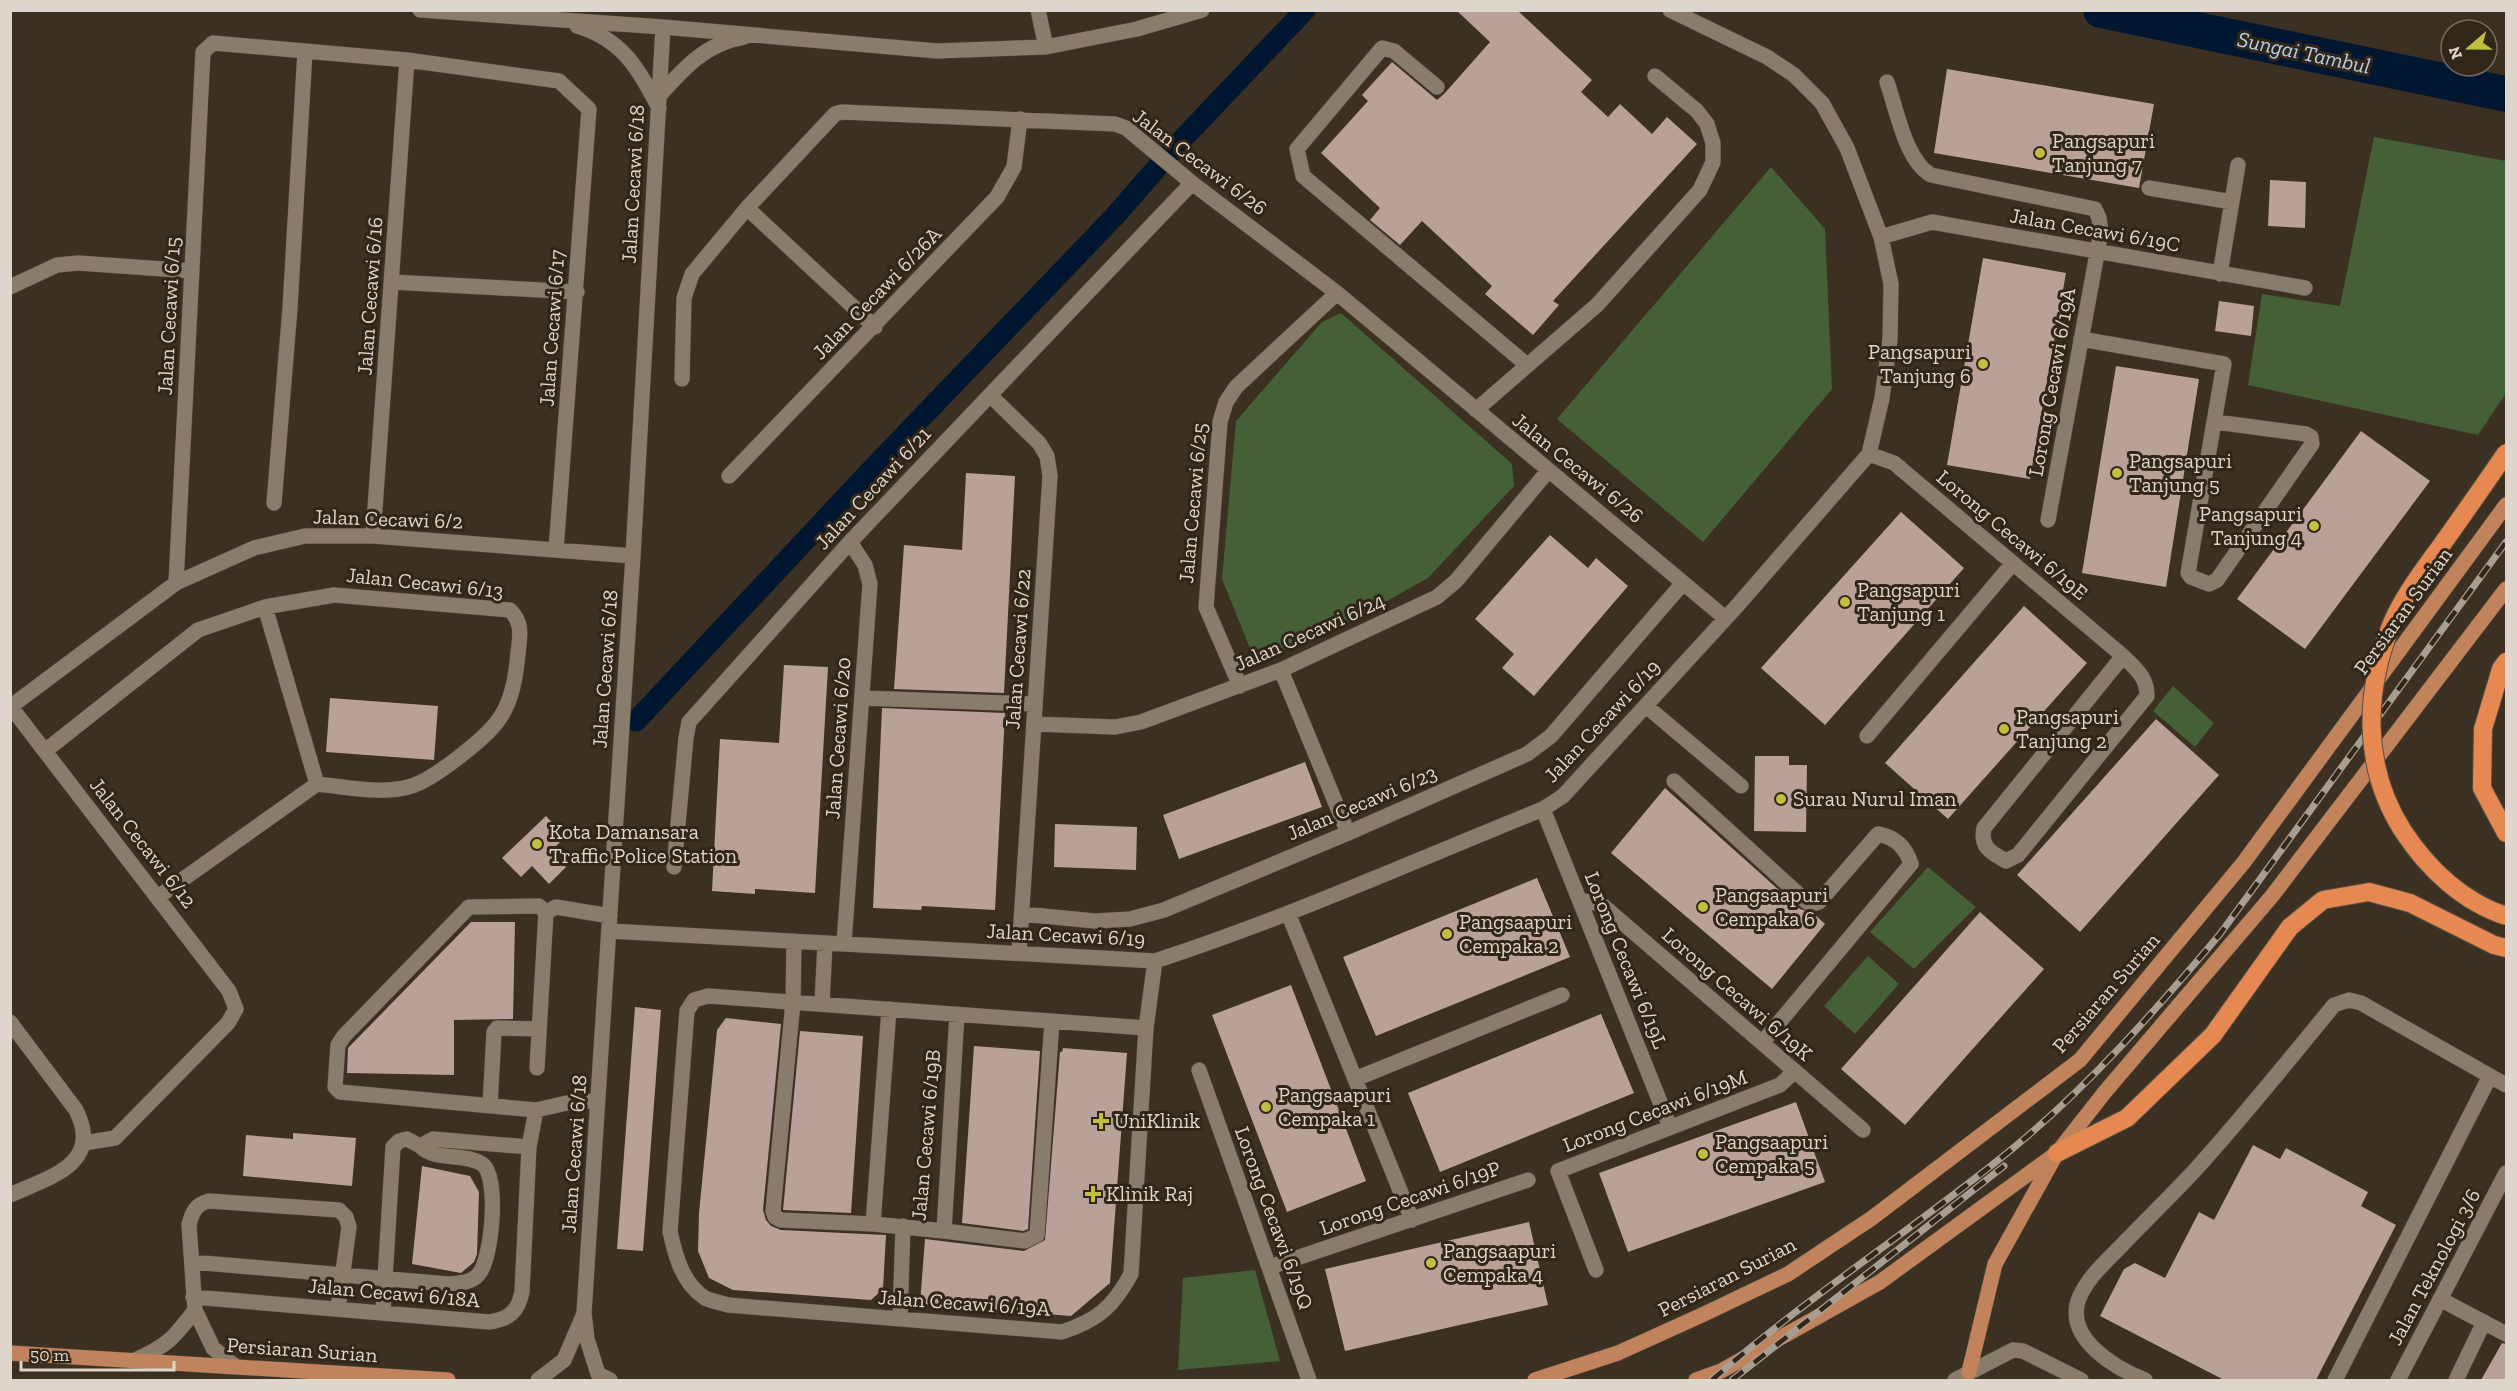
<svg xmlns="http://www.w3.org/2000/svg" width="2517" height="1391" viewBox="0 0 2517 1391" font-family="'Zilla Slab',serif">
<rect width="100%" height="100%" fill="#3b3021"/>
<path fill="#456036" d="M 2374,137 L 2506,161 L 2506,393 L 2478,435 L 2248,385 L 2262,294 L 2340,306 Z
M 1771,167 L 1825,229 L 1832,389 L 1703,542 L 1557,419 Z
M 1341,313 L 1512,464 L 1514,486 L 1428,578 L 1360,616 L 1256,663 L 1222,579 L 1236,421 L 1322,322 Z
M 2173,686 L 2214,723 L 2195,747 L 2153,711 Z
M 1928,867 L 1976,907 L 1914,969 L 1870,932 Z
M 1868,956 L 1899,984 L 1855,1034 L 1824,1006 Z
M 1255,1270 L 1280,1361 L 1178,1370 L 1183,1278 Z"/>
<g fill="none" stroke-linecap="round" stroke-linejoin="round">
<path stroke="#001631" stroke-width="21" d="M 636,721 L 875,466 L 1114,217 L 1175,147 L 1305,10"/>
<path stroke="#001631" stroke-width="36" d="M 2101,10 L 2506,94"/>
</g>
<path fill="#b9a099" d="M 1456,10 L 1517,10 L 1592,80 L 1581,92 L 1608,117 L 1620,104 L 1652,134 L 1667,117 L 1697,144 L 1553,301 L 1559,305 L 1533,335 L 1485,294 L 1492,286 L 1422,221 L 1400,245 L 1370,220 L 1380,208 L 1321,153 L 1368,101 L 1362,95 L 1392,62 L 1437,100 L 1444,94 L 1490,42 Z
M 1947,69 L 2154,104 L 2139,188 L 1934,153 Z
M 2270,180 L 2306,182 L 2305,228 L 2268,226 Z
M 1983,258 L 2066,273 L 2030,479 L 1947,465 Z
M 2219,301 L 2254,306 L 2251,336 L 2215,331 Z
M 2116,366 L 2199,379 L 2166,587 L 2082,573 Z
M 2361,431 L 2430,481 L 2305,649 L 2237,599 Z
M 966,473 L 1015,476 L 1004,693 L 894,689 L 904,545 L 962,550 Z
M 1901,512 L 1964,568 L 1825,725 L 1761,668 Z
M 1550,535 L 1588,568 L 1596,558 L 1628,586 L 1534,696 L 1502,668 L 1514,654 L 1475,619 Z
M 2024,606 L 2087,663 L 1948,819 L 1885,763 Z
M 784,665 L 828,667 L 815,893 L 755,889 L 755,894 L 712,891 L 720,739 L 779,743 Z
M 330,698 L 438,706 L 434,760 L 326,752 Z
M 882,708 L 1005,713 L 995,910 L 922,906 L 921,910 L 873,908 Z
M 2156,719 L 2219,775 L 2080,932 L 2017,875 Z
M 1755,756 L 1789,756 L 1789,765 L 1807,765 L 1806,832 L 1754,831 Z
M 1305,762 L 1322,807 L 1179,859 L 1163,815 Z
M 1665,788 L 1800,909 L 1813,913 L 1825,924 L 1772,989 L 1611,853 Z
M 546,816 L 565,837 L 551,851 L 566,867 L 549,884 L 532,866 L 521,877 L 502,858 Z
M 1055,824 L 1137,827 L 1136,870 L 1054,867 Z
M 1537,878 L 1570,957 L 1376,1036 L 1343,957 Z
M 1980,912 L 2044,969 L 1905,1125 L 1841,1069 Z
M 471,922 L 515,922 L 513,1019 L 454,1020 L 454,1075 L 347,1073 L 348,1048 Z
M 1291,985 L 1366,1181 L 1287,1212 L 1212,1015 Z
M 635,1007 L 661,1010 L 643,1251 L 617,1249 Z
M 1601,1014 L 1634,1093 L 1440,1172 L 1408,1093 Z
M 726,1018 L 781,1024 L 763,1210 L 766,1220 L 771,1226 L 781,1230 L 886,1235 L 883,1289 L 871,1300 L 733,1290 L 709,1278 L 698,1251 L 699,1213 L 717,1030 Z
M 800,1031 L 863,1036 L 851,1213 L 783,1210 Z
M 974,1046 L 1040,1051 L 1028,1229 L 1023,1231 L 962,1223 Z
M 1063,1048 L 1127,1053 L 1110,1283 L 1071,1316 L 920,1304 L 925,1239 L 1024,1251 L 1045,1240 L 1060,1052 L 1062,1052 Z
M 1796,1102 L 1825,1182 L 1628,1252 L 1599,1173 Z
M 293,1133 L 356,1138 L 352,1186 L 243,1176 L 246,1135 L 293,1139 Z
M 2253,1145 L 2280,1159 L 2286,1148 L 2368,1192 L 2361,1206 L 2396,1225 L 2316,1380 L 2224,1380 L 2100,1316 L 2124,1269 L 2135,1263 L 2165,1278 L 2199,1212 L 2214,1220 Z
M 422,1166 L 470,1176 L 479,1192 L 477,1254 L 474,1262 L 461,1273 L 412,1264 Z
M 1529,1222 L 1548,1305 L 1345,1351 L 1325,1269 Z
M 2502,1343 L 2506,1344 L 2506,1380 L 2481,1380 Z"/>
<g fill="none" stroke-linecap="round" stroke-linejoin="round">
<g stroke="#574d40" stroke-width="16">
<path id="minor" d="M 420,10 L 663,27 L 937,51 L 1046,47 L 1137,29 L 1202,10
M 1038,10 L 1046,47
M 577,26 C 622,39 639,69 659,108
M 1887,82 C 1897,110 1905,160 1931,175 L 2095,209 L 2099,218 L 2101,232 L 2048,520
M 1437,87 L 1394,51 L 1382,48 L 1297,149 L 1303,176 L 1527,365
M 659,96 C 683,69 706,43 744,37
M 2149,188 L 2232,202
M 747,208 L 875,327
M 1881,237 L 1932,222 L 2305,288
M 2220,274 L 2238,165
M 392,282 L 577,292
M 10,287 L 57,265 L 78,263 L 192,271
M 2081,339 L 2224,364 L 2188,573 L 2191,577 L 2209,584 L 2217,580 L 2312,444 L 2311,437 L 2306,434 L 2216,422
M 682,379 L 684,298 L 692,274 L 747,208 L 835,114 L 842,112 L 1115,124 L 1126,128 L 1192,183 L 1337,293 L 1724,617
M 990,395 L 1039,443 L 1047,456 L 1050,476 L 1019,953
M 1476,410 L 1597,305 L 1700,190 L 1713,162 L 1713,143 L 1707,124 L 1697,111 L 1655,76
M 1869,454 L 1894,463 L 2123,656 C 2136,669 2147,677 2147,696 L 2018,855 L 2006,861 C 1990,852 1980,847 1984,828 L 2123,656
M 729,476 L 997,197 L 1014,167 L 1020,119
M 274,503 L 290,308 L 305,51
M 373,536 L 407,60
M 176,583 L 203,52 L 213,43 L 407,60 L 559,81 L 589,109 L 556,550
M 265,607 L 317,784
M 1281,670 L 1348,833
M 1240,686 L 1206,607 L 1220,422 L 1226,402 L 1236,387 L 1337,293
M 862,698 L 1035,704
M 1646,706 L 1741,786
M 10,707 L 176,583 L 254,548 L 305,536 L 373,536 L 633,556
M 11,707 L 229,991 L 236,1009 L 228,1023 L 115,1138 L 84,1143
M 1034,724 L 1115,727 L 1141,722 L 1281,670 L 1437,597 L 1456,581 L 1548,471
M 1867,736 L 2013,563
M 45,751 L 198,630 L 265,607 L 334,595 L 510,610 C 523,623 520,635 518,653 C 516,676 512,703 497,722 C 483,740 434,779 412,786 C 382,795 348,787 317,784 L 158,897
M 1674,781 L 1807,902 L 1812,904 L 1819,902 L 1825,895 L 1878,834 C 1895,837 1906,848 1911,864 L 1762,1043
M 1543,809 L 1670,1127
M 674,867 L 686,738 L 689,722 L 850,542 L 1192,183
M 1580,900 L 1601,904 L 1863,1130
M 546,912 L 556,907 L 610,916
M 1288,913 L 1412,1220
M 1022,914 L 1095,921 L 1130,919 L 1164,910 L 1348,833 L 1527,754 L 1551,736 L 1683,583
M 609,931 L 1155,961 C 1287,918 1414,861 1543,809 L 1563,796 L 1737,606 L 1869,454 L 1882,398 L 1890,340 L 1891,284 L 1881,237 L 1847,148 L 1822,103 L 1794,75 L 1767,57 L 1670,10
M 794,941 L 793,1002 L 773,1211 L 775,1217 L 781,1220 L 873,1224
M 844,943 L 870,584 L 865,565 L 850,542
M 822,1004 L 825,943
M 889,1009 L 873,1224 L 944,1231 L 957,1014
M 10,1022 L 76,1110 C 103,1164 50,1177 10,1195
M 1146,1028 L 708,996 L 694,1000 L 687,1011 L 670,1231 C 675,1255 682,1283 705,1298 C 711,1301 721,1303 728,1305 L 1062,1332 C 1098,1320 1113,1307 1131,1274 L 1146,1028 L 1155,961
M 537,1068 L 546,912
M 1199,1070 L 1309,1380
M 1355,1079 L 1562,995
M 490,1106 L 494,1032 L 497,1028 L 539,1029
M 536,1110 L 340,1092 L 335,1087 L 338,1045 L 344,1036 L 469,907 L 539,906 L 546,912
M 944,1231 L 1025,1241 L 1037,1235 L 1052,1021
M 192,1262 L 448,1284 C 458,1283 471,1283 478,1275 C 492,1261 500,1176 482,1164 C 463,1152 436,1162 420,1146
M 1270,1267 L 1528,1180
M 1596,1270 L 1558,1171 L 1780,1085 L 1795,1071
M 193,1297 L 489,1322 C 509,1319 518,1312 522,1292 L 529,1147 L 536,1110 L 567,1103 L 598,1100
M 2440,1299 L 2506,1334
M 383,1312 L 393,1147 L 399,1141 L 407,1139 L 420,1146 L 433,1139 L 529,1147
M 900,1319 L 903,1226
M 135,1360 C 167,1346 174,1338 195,1310
M 235,1366 L 213,1348 L 195,1310 L 189,1225 C 192,1212 196,1204 209,1201 L 339,1210 L 346,1217 L 349,1227 L 338,1309
M 538,1380 L 564,1360 L 583,1316
M 610,1380 L 598,1374 L 587,1339 L 584,1313 L 633,556 L 663,27
M 1955,1380 L 2013,1350 L 2023,1351 L 2081,1380
M 2145,1380 C 2117,1369 2066,1340 2078,1301 C 2086,1278 2107,1261 2123,1244 C 2147,1219 2172,1195 2196,1169 C 2244,1116 2289,1060 2334,1005 L 2349,1000 L 2361,1003 L 2506,1085
M 2335,1380 L 2490,1076
M 2398,1380 L 2506,1173
M 2456,1380 L 2484,1322"/>
</g>
<g stroke="#574d40" stroke-width="16">
<path id="major" d="M 10,1353 L 448,1380
M 1969,1372 L 1995,1264 L 2054,1158
M 1535,1380 L 1618,1353 L 1702,1315 L 1788,1274 L 1872,1218 L 2080,1060 L 2244,862 L 2506,505
M 1696,1380 L 1721,1371 L 1880,1282 L 2057,1153 L 2104,1093 L 2272,896 L 2506,589"/>
</g>
<g stroke="#574d40" stroke-width="20">
<path id="highway" d="M 2506,662 L 2501,669 L 2483,729 L 2482,788 L 2506,833
M 2057,1153 L 2127,1118 L 2213,1035 L 2290,927 L 2323,900 L 2369,892 L 2410,903 L 2494,945 L 2506,948"/>
</g>
<use href="#minor" stroke="#8a7c6b" stroke-width="15"/>
<use href="#major" stroke="#c1835c" stroke-width="15"/>
<use href="#highway" stroke="#e58852" stroke-width="18"/>
<g stroke="#a89f94" stroke-width="7">
<path id="rail" d="M 1712,1380 C 1807,1297 1914,1229 2012,1149 C 2089,1086 2156,1010 2220,934 L 2506,542
M 1732,1380 L 2004,1166"/>
</g>
<use href="#rail" stroke="#312617" stroke-width="4.5" stroke-dasharray="14" stroke-linecap="butt"/>
<g stroke="#574d40" stroke-width="20" stroke-linecap="butt">
<path id="highway-bridge" d="M 2506,453 C 2484,485 2461,518 2438,550 C 2422,572 2403,597 2392,623 C 2364,692 2362,767 2403,831 C 2428,869 2463,902 2506,916"/>
</g>
<use href="#highway-bridge" stroke="#e58852" stroke-width="18"/>
</g>
<g fill="#c1be40" stroke="#312617" stroke-width="2">
<circle cx="2040" cy="153" r="6"/>
<circle cx="1983" cy="364" r="6"/>
<circle cx="2117" cy="473" r="6"/>
<circle cx="2314" cy="526" r="6"/>
<circle cx="1845" cy="602" r="6"/>
<circle cx="2004" cy="729" r="6"/>
<circle cx="1781" cy="799" r="6"/>
<circle cx="537" cy="844" r="6"/>
<circle cx="1703" cy="907" r="6"/>
<circle cx="1447" cy="934" r="6"/>
<circle cx="1266" cy="1107" r="6"/>
<path d="M1098 1112h6v6h6v6h-6v6h-6v-6h-6v-6h6z"/>
<circle cx="1703" cy="1154" r="6"/>
<path d="M1090 1185h6v6h6v6h-6v6h-6v-6h-6v-6h6z"/>
<circle cx="1431" cy="1263" r="6"/>
</g>
<g text-anchor="middle" stroke-width="6" stroke-linejoin="round" paint-order="stroke">
<g font-size="21" fill="#ded6cd" stroke="#312617" text-anchor="start">
<text x="2052" y="148">Pangsapuri<tspan x="2052" dy="24">Tanjung 7</tspan></text>
<text x="1971" y="359" text-anchor="end">Pangsapuri<tspan x="1971" dy="24">Tanjung 6</tspan></text>
<text x="2129" y="468">Pangsapuri<tspan x="2129" dy="24">Tanjung 5</tspan></text>
<text x="2302" y="521" text-anchor="end">Pangsapuri<tspan x="2302" dy="24">Tanjung 4</tspan></text>
<text x="1857" y="597">Pangsapuri<tspan x="1857" dy="24">Tanjung 1</tspan></text>
<text x="2016" y="724">Pangsapuri<tspan x="2016" dy="24">Tanjung 2</tspan></text>
<text x="1793" y="806">Surau Nurul Iman</text>
<text x="549" y="839">Kota Damansara<tspan x="549" dy="24">Traffic Police Station</tspan></text>
<text x="1715" y="902">Pangsaapuri<tspan x="1715" dy="24">Cempaka 6</tspan></text>
<text x="1459" y="929">Pangsaapuri<tspan x="1459" dy="24">Cempaka 2</tspan></text>
<text x="1278" y="1102">Pangsaapuri<tspan x="1278" dy="24">Cempaka 1</tspan></text>
<text x="1114" y="1128">UniKlinik</text>
<text x="1715" y="1149">Pangsaapuri<tspan x="1715" dy="24">Cempaka 5</tspan></text>
<text x="1106" y="1201">Klinik Raj</text>
<text x="1443" y="1258">Pangsaapuri<tspan x="1443" dy="24">Cempaka 4</tspan></text>
</g>
<g font-size="21" fill="#ded6cd" stroke="#312617">
<text transform="translate(1200 162) rotate(37)" y="7">Jalan Cecawi 6/26</text>
<text transform="translate(633 184) rotate(-87)" y="7">Jalan Cecawi 6/18</text>
<text transform="translate(2095 230) rotate(10)" y="7">Jalan Cecawi 6/19C</text>
<text transform="translate(877 293) rotate(-46)" y="7">Jalan Cecawi 6/26A</text>
<text transform="translate(370 296) rotate(-86)" y="7">Jalan Cecawi 6/16</text>
<text transform="translate(169 316) rotate(-87)" y="7">Jalan Cecawi 6/15</text>
<text transform="translate(552 328) rotate(-86)" y="7">Jalan Cecawi 6/17</text>
<text transform="translate(2052 382) rotate(-80)" y="7">Lorong Cecawi 6/19A</text>
<text transform="translate(1578 468) rotate(39)" y="7">Jalan Cecawi 6/26</text>
<text transform="translate(873 488) rotate(-47)" y="7">Jalan Cecawi 6/21</text>
<text transform="translate(1193 503) rotate(-85)" y="7">Jalan Cecawi 6/25</text>
<text transform="translate(388 519) rotate(2)" y="7">Jalan Cecawi 6/2</text>
<text transform="translate(2012 535) rotate(40)" y="7">Lorong Cecawi 6/19E</text>
<text transform="translate(425 583) rotate(6)" y="7">Jalan Cecawi 6/13</text>
<text transform="translate(2403 611) rotate(-54)" y="7">Persiaran Surian</text>
<text transform="translate(1310 632) rotate(-24)" y="7">Jalan Cecawi 6/24</text>
<text transform="translate(1018 649) rotate(-86)" y="7">Jalan Cecawi 6/22</text>
<text transform="translate(605 669) rotate(-86)" y="7">Jalan Cecawi 6/18</text>
<text transform="translate(1602 721) rotate(-47)" y="7">Jalan Cecawi 6/19</text>
<text transform="translate(838 738) rotate(-86)" y="7">Jalan Cecawi 6/20</text>
<text transform="translate(1362 803) rotate(-23)" y="7">Jalan Cecawi 6/23</text>
<text transform="translate(143 843) rotate(52)" y="7">Jalan Cecawi 6/12</text>
<text transform="translate(1066 935) rotate(3)" y="7">Jalan Cecawi 6/19</text>
<text transform="translate(1626 960) rotate(68)" y="7">Lorong Cecawi 6/19L</text>
<text transform="translate(2106 993) rotate(-49)" y="7">Persiaran Surian</text>
<text transform="translate(1737 994) rotate(41)" y="7">Lorong Cecawi 6/19K</text>
<text transform="translate(1655 1111) rotate(-21)" y="7">Lorong Cecawi 6/19M</text>
<text transform="translate(926 1135) rotate(-85)" y="7">Jalan Cecawi 6/19B</text>
<text transform="translate(574 1154) rotate(-86)" y="7">Jalan Cecawi 6/18</text>
<text transform="translate(1410 1198) rotate(-19)" y="7">Lorong Cecawi 6/19P</text>
<text transform="translate(1274 1218) rotate(70)" y="7">Lorong Cecawi 6/19Q</text>
<text transform="translate(2434 1267) rotate(-62)" y="7">Jalan Teknologi 3/6</text>
<text transform="translate(1727 1277) rotate(-27)" y="7">Persiaran Surian</text>
<text transform="translate(394 1293) rotate(5)" y="7">Jalan Cecawi 6/18A</text>
<text transform="translate(964 1303) rotate(4)" y="7">Jalan Cecawi 6/19A</text>
<text transform="translate(302 1350) rotate(4)" y="7">Persiaran Surian</text>
</g>
<g font-size="22" font-style="italic" fill="#b5d2f2" stroke="#312617">
<text transform="translate(2304 52) rotate(12)" y="8">Sungai Tambul</text>
</g>
</g>
<rect width="2517" height="1391" fill="none" stroke="#ded6cd" stroke-width="24"/>
<g transform="translate(2469 48) rotate(250)"><circle r="28" fill="#312617" stroke="#766c60" stroke-width="1.5"/>
<path d="M0-4.5L10 22L0 15L-10 22Z" fill="#c1be40"/>
<text y="-9" font-size="16" font-weight="bold" text-anchor="middle" fill="#ded6cd">N</text>
</g>
<path d="M21 1361v9h153v-9" fill="none" stroke="#ded6cd" stroke-width="3"/>
<text x="30" y="1361" font-size="18" fill="#ded6cd" stroke="#312617" stroke-width="4.5" paint-order="stroke">50 m</text>
</svg>
